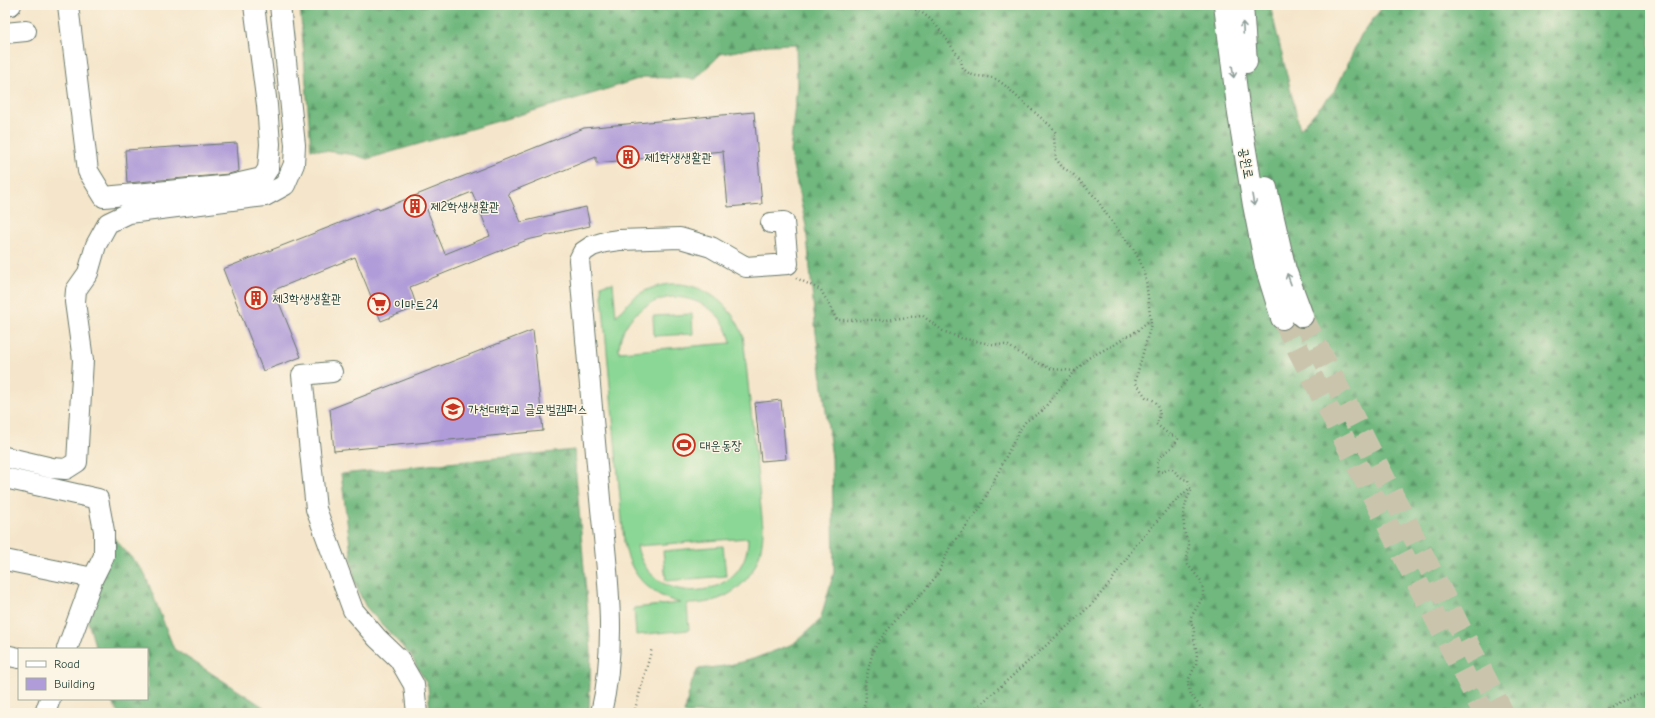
<svg xmlns="http://www.w3.org/2000/svg" width="1655" height="718" viewBox="0 0 1655 718" font-family="'Comic Neue','Poor Story',sans-serif">
<defs>
<pattern id="forest-firs" width="22" height="20" patternUnits="userSpaceOnUse"><rect width="22" height="20" fill="#70b87e"/><path d="M5 1l3.5 6h-7zM16 11l3.5 6h-7z" fill="#5b9768"/></pattern>
</defs>
<rect width="100%" height="100%" fill="#fcf5e5"/>
<filter id="ink" filterUnits="userSpaceOnUse"><feTurbulence type="fractalNoise" baseFrequency=".025" numOctaves="2"/><feDisplacementMap in="SourceGraphic" scale="8" xChannelSelector="R" yChannelSelector="G"/><feConvolveMatrix kernelMatrix="1 2 1 2 8 2 1 2 1" color-interpolation-filters="sRGB"/></filter>
<filter id="wash" filterUnits="userSpaceOnUse"><feTurbulence type="fractalNoise" baseFrequency=".012" numOctaves="4" result="noise"/><feDisplacementMap in="SourceGraphic" scale="16" xChannelSelector="R" yChannelSelector="G"/><feGaussianBlur stdDeviation="0.9" result="paint"/><feColorMatrix in="noise" values="0 0 0 0 0 0 0 0 0 0 0 0 0 0 0 0 0 1.4 0 .05"/><feComposite in="paint" operator="in"/></filter>
<g filter="url(#wash)">
<rect width="100%" height="100%" fill="#f5e6cb"/>
<path fill="url(#forest-firs)" stroke="#487a59" d="M 300,5 L 1270,5 L 1300,129 L 1336,89 L 1361,35 L 1384,5 L 1650,5 L 1650,713 L 684,713 L 692,681 L 698,669 L 725,666 L 753,659 L 793,644 L 820,620 L 834,572 L 832,458 L 816,333 L 806,226 L 790,152 L 797,84 L 796,44 L 768,45 L 721,54 L 696,79 L 644,77 L 595,93 L 367,159 L 355,155 L 311,149 Z
M 574,450 L 591,651 L 589,709 L 588,713 L 430,713 L 428,686 L 411,656 L 366,607 L 355,584 L 341,474 Z
M 107,530 L 144,572 L 174,649 L 265,708 L 270,713 L 118,713 L 110,699 L 147,699 L 147,649 L 96,649 L 87,618 Z"/>
<path fill="#8bd795" stroke="#558a64" fill-rule="evenodd" d="M 613,283 L 616,316 C 624,308 630,299 641,293 C 682,270 727,293 743,335 L 763,527 C 764,573 734,605 687,604 L 689,630 L 636,635 L 634,608 L 680,603 C 648,594 630,575 624,542 L 601,285 ZM 673,297 C 701,298 726,314 731,343 L 619,352 C 619,321 645,300 673,297 ZM 748,538 C 749,602 650,611 637,546 Z
M 692,314 L 693,334 L 654,336 L 653,316 Z
M 723,546 L 726,576 L 666,581 L 663,551 Z"/>
<g id="blocks">
<path fill="#b09cd8" fill-rule="evenodd" d="M 754,112 L 762,204 L 728,207 L 723,151 L 596,163 L 596,157 L 508,193 L 521,222 L 586,207 L 590,226 L 527,240 L 410,287 L 417,307 L 381,321 L 355,257 L 274,290 L 301,357 L 263,371 L 223,269 L 378,208 L 379,210 L 584,128 ZM 472,192 L 490,236 L 445,254 L 427,210 Z
M 237,143 L 239,171 L 229,174 L 127,183 L 125,150 Z
M 533,330 L 543,431 L 334,451 L 330,409 Z
M 781,400 L 786,459 L 761,461 L 755,403 Z"/>
</g>
</g>
<g filter="url(#ink)">
<use href="#blocks" fill-opacity="0" stroke="#6a7869" stroke-width="1"/>
<g fill="none" stroke-linecap="round" stroke-linejoin="round">
<path stroke="#cac4ad" stroke-width="22" stroke-dasharray="22 11" stroke-linecap="butt" d="M 1302,316 L 1503,713
M 1282,318 L 1484,713"/>
<g stroke="#6a7869" stroke-width="22">
<path id="minor" d="M 68,5 L 88,171 L 104,197 L 231,185 L 262,178 L 268,169 L 270,144 L 267,105 L 254,5
M 5,6 L 11,5
M 5,33 L 26,31
M 332,372 L 302,375 L 316,509 L 353,610 L 377,638 L 399,659 L 414,685 L 417,713
M 5,457 L 52,468 L 66,469 L 77,462 L 83,360 L 75,302 L 76,290 L 88,273 L 96,245 L 108,223 L 129,213 L 265,196 L 285,185 L 294,164 L 295,145 L 280,5
M 5,478 L 98,499 L 104,531 L 104,556 L 93,578 L 67,649
M 5,560 L 93,578
M 5,655 L 19,658
M 45,713 L 50,699
M 601,713 C 618,643 607,570 600,499 C 593,419 586,340 579,260 L 583,252 L 592,246 L 605,242 L 619,240 L 680,238 L 711,247 L 746,267 L 788,264 L 784,222 L 771,223"/>
</g>
<g stroke="#6a7869" stroke-width="24">
<path id="major" d="M 1225,5 L 1239,114 L 1254,205 L 1266,266 L 1282,318
M 1242,5 L 1246,62
M 1266,188 L 1285,270 L 1302,316"/>
</g>
<path stroke="#6a7869" stroke-width="2.5" stroke-dasharray="1 3" stroke-linecap="butt" d="M 845,5 L 866,8 L 887,5
M 900,5 C 932,10 942,34 959,57 C 962,60 961,65 963,68 C 973,81 988,73 999,81 C 1005,85 1010,90 1015,95 C 1027,106 1039,116 1052,127 L 1056,133 L 1054,138 L 1056,159 L 1063,168 L 1072,173 L 1096,198 L 1109,218 L 1134,250 L 1140,261 L 1146,280 L 1151,324 L 1135,382 L 1146,397 L 1155,401 L 1158,405 L 1160,416 L 1156,424 L 1171,436 L 1173,435 L 1178,437 L 1178,439 C 1176,442 1174,445 1172,447 C 1164,454 1154,458 1158,471 L 1163,472 L 1168,469 L 1172,469 L 1183,479 L 1188,480 L 1190,488 L 1192,489 L 1187,499 L 1183,516 L 1185,534 L 1189,545 L 1187,560 L 1188,565 L 1201,581 L 1203,590 L 1203,597 L 1191,617 L 1191,622 L 1194,629 L 1194,639 L 1197,654 L 1196,664 L 1188,681 L 1188,685 L 1191,695 L 1205,713
M 796,278 L 821,290 L 837,320 L 886,320 L 909,317 L 923,316 L 943,331 L 961,338 L 990,344 L 1007,345 L 1029,359 L 1052,369 L 1075,371
M 634,713 L 652,648
M 862,713 L 866,698 L 865,683 L 873,651 L 879,641 L 899,616 L 925,590 L 937,575 L 950,547 L 980,508 L 1019,431 L 1026,421 L 1041,412 L 1067,380 L 1088,358 L 1114,345 L 1126,337 L 1137,331 L 1150,320
M 971,713 L 1090,606 L 1110,583 L 1135,546 L 1170,506 L 1190,488
M 1600,713 C 1616,702 1631,696 1650,693"/>
<use href="#minor" stroke="#fff" stroke-width="20"/>
<use href="#major" stroke="#fff" stroke-width="22"/>
</g>
<defs><path id="oneway-shaft" d="M-6 0H5M1.5-3L5.5 0L1.5 3" fill="none" stroke-width="1.6" stroke-linecap="round" stroke-linejoin="round"/></defs>
<g stroke="#8f9e9a">
<use href="#oneway-shaft" transform="translate(1243 28) rotate(-93)"/>
<use href="#oneway-shaft" transform="translate(1233 72) rotate(82)"/>
<use href="#oneway-shaft" transform="translate(1253 200) rotate(80)"/>
<use href="#oneway-shaft" transform="translate(1289 279) rotate(-110)"/>
</g>
</g>
<defs>
<g id="building-ring" transform="scale(1.15)"><circle r="9.5" fill="#fcf5e5" stroke="#c8321e" stroke-width="1.5"/><path d="M-4-6H4V6H1V3H-1V6H-4ZM-2.5-4.3h1.7v1.8h-1.7ZM.8-4.3h1.7v1.8H.8ZM-2.5-1h1.7V.8h-1.7ZM.8-1h1.7V.8H.8Z" fill="#c8321e"/></g>
<g id="supermarket-ring" transform="scale(1.15)"><circle r="9.5" fill="#fcf5e5" stroke="#c8321e" stroke-width="1.5"/><path d="M-6-5.5h2.5l.6 2H6L4.5 2H-2.5L-4.4-4H-6ZM-1.5 3.2a1.3 1.3 0 1 0 .1 0ZM3 3.2a1.3 1.3 0 1 0 .1 0Z" fill="#c8321e"/></g>
<g id="university-ring" transform="scale(1.15)"><circle r="9.5" fill="#fcf5e5" stroke="#c8321e" stroke-width="1.5"/><path d="M0-5L7-2L0 1L-7-2ZM-4 1L0 2.5L4 1V4Q0 6-4 4Z" fill="#c8321e"/></g>
<g id="stadium-ring" transform="scale(1.15)"><circle r="9.5" fill="#fcf5e5" stroke="#c8321e" stroke-width="1.5"/><path d="M0-5a6.5 5 0 1 0 0 10a6.5 5 0 1 0 0-10ZM-3.5-1.8h7v3.6h-7Z" fill="#c8321e"/></g>
</defs>
<g fill-rule="evenodd">
<use href="#building-ring" x="628" y="157"/>
<use href="#building-ring" x="415" y="206"/>
<use href="#building-ring" x="256" y="298"/>
<use href="#supermarket-ring" x="379" y="304"/>
<use href="#university-ring" x="453" y="409"/>
<use href="#stadium-ring" x="684" y="445"/>
</g>
<g text-anchor="middle" stroke-width="3" stroke-linejoin="round" paint-order="stroke">
<g font-size="13" fill="#1f3d34" stroke="#fcf5e5" text-anchor="start">
<text x="644" y="162">제1학생생활관</text>
<text x="430" y="211">제2학생생활관</text>
<text x="272" y="303">제3학생생활관</text>
<text x="394" y="309">이마트24</text>
<text x="468" y="414">가천대학교 글로벌캠퍼스</text>
<text x="700" y="450">대운동장</text>
</g>
<g font-size="13" fill="#1f3d34" stroke="#fcf5e5">
<text transform="translate(1247 163) rotate(80)" y="5">공원로</text>
</g>
</g>
<rect width="1655" height="718" fill="none" stroke="#fcf5e5" stroke-width="20"/>
<rect x="18" y="648" width="130" height="52" fill="#fcf5e5" stroke="#a4ab9e"/>
<rect x="26" y="661" width="20" height="6" fill="#ffffff" stroke="#a4ab9e"/>
<text x="54" y="668" font-size="12" fill="#1f3d34">Road</text>
<rect x="26" y="678" width="20" height="12" fill="#b09cd8" stroke="#a4ab9e"/>
<text x="54" y="688" font-size="12" fill="#1f3d34">Building</text>
</svg>
